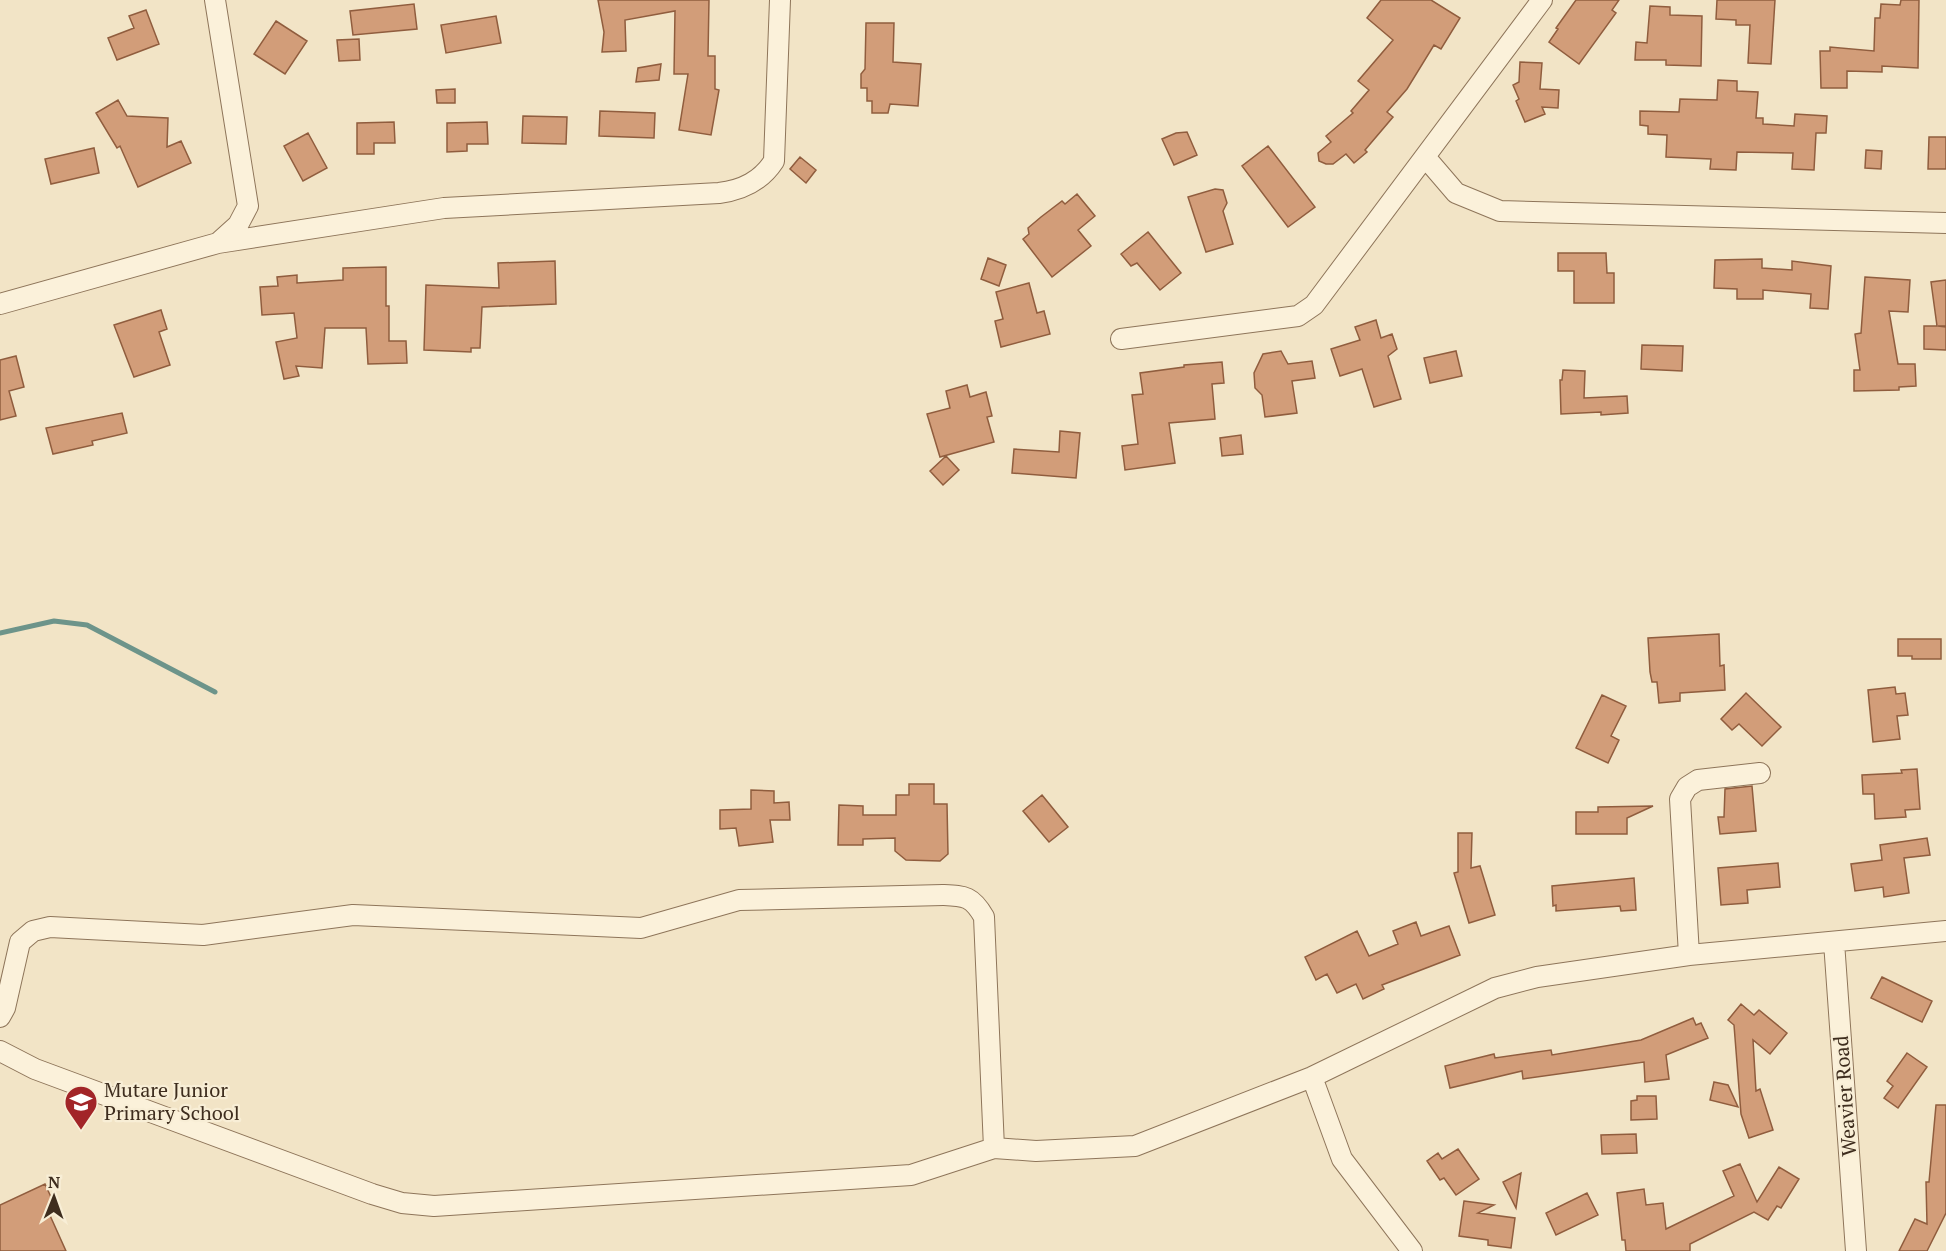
<svg xmlns="http://www.w3.org/2000/svg" width="1946" height="1251" viewBox="0 0 1946 1251" font-family="'PT Serif',serif">
<rect width="100%" height="100%" fill="#f2e4c6"/>
<g fill="none" stroke-linecap="round" stroke-linejoin="round">
<path stroke="#6d948a" stroke-width="5" d="M 0,633 L 54,621 L 87,625 L 215,692"/>
</g>
<path fill="#d29d79" stroke="#905d3e" stroke-width="1.5" d="M 598,0 L 709,0 L 708,56 L 715,56 L 715,89 L 719,90 L 711,135 L 679,130 L 688,74 L 674,74 L 675,11 L 625,20 L 626,51 L 602,52 L 604,32 Z
M 1381,0 L 1431,0 L 1460,18 L 1441,49 L 1434,45 L 1407,89 L 1387,112 L 1393,117 L 1365,150 L 1367,152 L 1354,163 L 1346,154 L 1333,164 L 1326,164 L 1319,161 L 1318,153 L 1331,142 L 1326,136 L 1353,113 L 1351,111 L 1369,90 L 1358,81 L 1393,40 L 1367,18 Z
M 1576,0 L 1619,0 L 1612,10 L 1616,13 L 1579,64 L 1549,42 L 1558,29 L 1556,28 Z
M 1717,0 L 1775,0 L 1771,64 L 1748,63 L 1750,25 L 1736,25 L 1736,20 L 1716,19 Z
M 1901,0 L 1919,0 L 1918,68 L 1882,66 L 1882,72 L 1847,71 L 1847,88 L 1821,88 L 1820,51 L 1830,51 L 1830,47 L 1874,51 L 1875,18 L 1880,18 L 1881,4 L 1900,5 Z
M 414,4 L 417,29 L 353,35 L 350,11 Z
M 1650,6 L 1670,7 L 1670,15 L 1702,16 L 1701,66 L 1666,65 L 1666,60 L 1635,60 L 1636,42 L 1647,43 Z
M 146,10 L 159,44 L 117,60 L 108,38 L 134,28 L 129,16 Z
M 496,16 L 501,43 L 446,53 L 441,25 Z
M 276,21 L 307,41 L 285,74 L 254,54 Z
M 866,23 L 894,23 L 893,62 L 921,64 L 918,106 L 890,104 L 888,113 L 872,113 L 872,101 L 867,101 L 867,88 L 861,88 L 861,74 L 865,69 Z
M 359,39 L 360,60 L 339,61 L 337,40 Z
M 1520,62 L 1542,63 L 1540,89 L 1559,90 L 1558,108 L 1542,107 L 1545,114 L 1525,122 L 1516,101 L 1519,99 L 1513,85 L 1519,82 Z
M 661,64 L 659,80 L 636,82 L 638,68 Z
M 1718,80 L 1737,81 L 1737,91 L 1758,92 L 1756,118 L 1763,118 L 1763,124 L 1794,126 L 1795,114 L 1827,116 L 1826,133 L 1816,133 L 1814,170 L 1792,169 L 1793,153 L 1737,152 L 1736,170 L 1710,169 L 1711,159 L 1666,157 L 1667,135 L 1648,134 L 1648,126 L 1640,125 L 1640,111 L 1679,112 L 1680,99 L 1717,100 Z
M 455,89 L 455,103 L 437,103 L 436,90 Z
M 118,100 L 127,116 L 168,118 L 167,147 L 181,141 L 191,163 L 138,187 L 120,146 L 117,148 L 96,113 Z
M 600,111 L 655,113 L 654,138 L 599,136 Z
M 523,116 L 567,117 L 566,144 L 522,143 Z
M 394,122 L 395,143 L 374,143 L 374,154 L 357,154 L 357,123 Z
M 487,122 L 488,144 L 467,144 L 467,151 L 447,152 L 447,123 Z
M 1187,132 L 1197,155 L 1174,165 L 1162,139 L 1176,133 Z
M 308,133 L 327,168 L 303,181 L 284,146 Z
M 1929,137 L 1946,137 L 1946,169 L 1928,169 Z
M 1268,146 L 1315,207 L 1288,227 L 1242,166 Z
M 94,148 L 99,173 L 51,184 L 45,159 Z
M 1866,150 L 1882,151 L 1881,169 L 1865,168 Z
M 800,157 L 816,170 L 806,183 L 790,169 Z
M 1215,189 L 1223,190 L 1227,203 L 1223,211 L 1233,244 L 1206,252 L 1188,197 Z
M 1077,194 L 1095,216 L 1078,230 L 1091,246 L 1052,277 L 1023,239 L 1029,234 L 1028,228 L 1041,217 L 1062,201 L 1065,204 Z
M 1148,232 L 1181,273 L 1160,290 L 1137,263 L 1131,266 L 1121,254 Z
M 1558,253 L 1606,253 L 1607,273 L 1614,273 L 1614,303 L 1574,303 L 1574,271 L 1558,271 Z
M 988,258 L 1006,265 L 999,286 L 981,279 Z
M 1762,259 L 1762,268 L 1792,270 L 1792,261 L 1831,266 L 1828,309 L 1810,308 L 1811,294 L 1763,290 L 1763,299 L 1737,299 L 1737,289 L 1714,288 L 1715,260 Z
M 555,261 L 556,304 L 482,307 L 480,348 L 471,348 L 471,352 L 424,350 L 426,285 L 499,288 L 498,263 Z
M 386,267 L 386,306 L 389,306 L 389,341 L 406,341 L 407,363 L 368,364 L 366,328 L 325,328 L 322,368 L 296,366 L 299,376 L 284,379 L 276,342 L 297,338 L 294,313 L 262,315 L 260,287 L 278,286 L 277,277 L 297,275 L 297,283 L 343,280 L 343,268 Z
M 1865,277 L 1910,280 L 1908,312 L 1889,311 L 1898,364 L 1915,364 L 1916,386 L 1899,387 L 1899,390 L 1854,391 L 1854,370 L 1860,370 L 1855,334 L 1861,333 Z
M 1946,280 L 1946,326 L 1938,326 L 1946,327 L 1946,350 L 1924,349 L 1924,326 L 1937,326 L 1931,282 Z
M 1029,283 L 1037,313 L 1044,311 L 1050,334 L 1001,347 L 995,321 L 1003,319 L 996,292 Z
M 161,310 L 167,329 L 159,332 L 170,365 L 134,377 L 114,325 Z
M 1376,320 L 1381,338 L 1392,334 L 1397,349 L 1388,356 L 1401,399 L 1374,407 L 1362,369 L 1340,376 L 1331,349 L 1360,340 L 1355,327 Z
M 1642,345 L 1683,346 L 1682,371 L 1641,369 Z
M 1281,351 L 1288,364 L 1312,361 L 1315,378 L 1292,381 L 1297,413 L 1265,417 L 1262,395 L 1255,388 L 1254,373 L 1263,354 Z
M 1456,351 L 1462,376 L 1430,383 L 1424,358 Z
M 16,356 L 24,387 L 9,391 L 16,416 L 0,420 L 0,360 Z
M 1222,362 L 1224,383 L 1212,384 L 1215,419 L 1169,423 L 1175,463 L 1125,470 L 1122,446 L 1138,444 L 1132,395 L 1143,394 L 1140,373 L 1184,367 L 1184,365 Z
M 1563,370 L 1585,371 L 1584,398 L 1627,396 L 1628,413 L 1601,415 L 1601,412 L 1561,414 L 1560,380 L 1562,380 Z
M 967,385 L 970,397 L 986,392 L 992,416 L 987,417 L 994,442 L 940,457 L 927,414 L 950,408 L 946,391 Z
M 122,413 L 127,433 L 92,441 L 93,445 L 53,454 L 46,428 Z
M 1060,431 L 1080,433 L 1076,478 L 1012,473 L 1014,449 L 1059,452 Z
M 1241,435 L 1243,454 L 1222,456 L 1220,438 Z
M 946,456 L 959,470 L 943,485 L 930,471 Z
M 1719,634 L 1720,666 L 1724,665 L 1725,690 L 1680,693 L 1680,701 L 1659,703 L 1657,682 L 1652,682 L 1650,672 L 1648,638 Z
M 1898,639 L 1941,639 L 1941,659 L 1912,659 L 1912,656 L 1898,656 Z
M 1895,687 L 1896,694 L 1905,693 L 1908,715 L 1897,716 L 1900,739 L 1873,742 L 1868,690 Z
M 1746,693 L 1781,727 L 1762,746 L 1739,724 L 1732,730 L 1721,719 Z
M 1602,695 L 1626,706 L 1611,736 L 1619,740 L 1608,763 L 1576,748 Z
M 1917,769 L 1920,809 L 1905,810 L 1906,817 L 1875,819 L 1874,794 L 1863,794 L 1862,775 L 1902,773 L 1901,770 Z
M 909,784 L 934,784 L 934,804 L 947,804 L 948,854 L 940,861 L 906,860 L 895,851 L 895,838 L 863,839 L 863,845 L 838,845 L 839,805 L 863,806 L 863,815 L 896,815 L 896,795 L 909,795 Z
M 1752,786 L 1756,831 L 1720,834 L 1718,817 L 1724,817 L 1725,789 Z
M 751,790 L 774,791 L 774,803 L 789,802 L 790,820 L 770,820 L 773,842 L 739,846 L 736,828 L 720,829 L 720,810 L 751,809 Z
M 1042,795 L 1068,827 L 1049,842 L 1023,811 Z
M 1653,806 L 1627,818 L 1627,834 L 1576,834 L 1576,812 L 1598,812 L 1598,807 Z
M 1458,833 L 1472,833 L 1471,868 L 1480,866 L 1495,915 L 1469,923 L 1454,873 L 1458,872 Z
M 1927,838 L 1930,855 L 1904,858 L 1909,893 L 1884,897 L 1883,887 L 1855,891 L 1851,864 L 1882,860 L 1880,845 Z
M 1778,863 L 1780,887 L 1747,890 L 1748,903 L 1721,905 L 1718,868 Z
M 1634,878 L 1636,910 L 1621,911 L 1620,906 L 1556,911 L 1556,905 L 1553,906 L 1552,886 Z
M 1416,922 L 1421,936 L 1449,926 L 1460,955 L 1382,985 L 1384,989 L 1363,999 L 1356,984 L 1337,993 L 1327,974 L 1316,980 L 1305,957 L 1357,931 L 1369,956 L 1398,944 L 1393,931 Z
M 1882,977 L 1932,1001 L 1922,1022 L 1871,998 Z
M 1741,1004 L 1754,1015 L 1759,1010 L 1787,1033 L 1770,1054 L 1753,1040 L 1756,1091 L 1760,1089 L 1773,1130 L 1749,1138 L 1741,1114 L 1734,1025 L 1728,1020 Z
M 1693,1018 L 1696,1025 L 1701,1023 L 1708,1038 L 1666,1055 L 1669,1079 L 1645,1082 L 1644,1062 L 1523,1079 L 1522,1071 L 1450,1088 L 1445,1066 L 1494,1054 L 1495,1058 L 1551,1050 L 1552,1055 L 1641,1040 Z
M 1907,1053 L 1927,1067 L 1898,1108 L 1884,1098 L 1893,1086 L 1887,1081 Z
M 1714,1082 L 1728,1085 L 1738,1107 L 1710,1100 Z
M 1637,1096 L 1656,1096 L 1657,1119 L 1631,1120 L 1631,1101 L 1637,1100 Z
M 1936,1105 L 1946,1105 L 1946,1213 L 1927,1251 L 1899,1251 L 1915,1219 L 1927,1224 L 1926,1182 L 1929,1182 Z
M 1636,1134 L 1637,1153 L 1602,1154 L 1601,1135 Z
M 1458,1149 L 1479,1179 L 1456,1195 L 1444,1178 L 1440,1180 L 1427,1161 L 1438,1153 L 1442,1159 Z
M 1740,1164 L 1757,1202 L 1779,1167 L 1799,1179 L 1781,1208 L 1777,1206 L 1768,1220 L 1754,1212 L 1690,1244 L 1690,1251 L 1626,1251 L 1625,1240 L 1622,1240 L 1617,1193 L 1644,1189 L 1646,1205 L 1663,1203 L 1666,1229 L 1734,1196 L 1723,1171 Z
M 1521,1173 L 1516,1208 L 1503,1182 Z
M 45,1184 L 56,1208 L 48,1211 L 66,1251 L 0,1251 L 0,1205 Z
M 1587,1193 L 1598,1215 L 1556,1235 L 1546,1213 Z
M 1464,1201 L 1494,1205 L 1478,1213 L 1515,1218 L 1511,1248 L 1488,1245 L 1488,1240 L 1459,1236 Z"/>
<g fill="none" stroke-linecap="round" stroke-linejoin="round">
<g stroke="#8e755a" stroke-width="22">
<path id="minor" d="M 1426,158 L 1456,193 L 1500,211 L 1946,223
M 218,243 L 444,208 L 719,193 C 743,190 761,181 774,161 L 780,0
M 0,304 L 218,243 L 238,225 L 248,206 L 215,0
M 1121,339 L 1298,316 L 1314,305 L 1542,0
M 1834,942 L 1856,1251
M 1689,955 L 1680,799 L 1687,787 L 1698,780 L 1760,773
M 0,1017 L 5,1008 L 20,942 L 33,931 L 50,927 L 203,935 L 353,915 L 641,928 L 739,900 L 943,895 C 965,896 972,896 984,917 L 994,1148
M 0,1051 L 35,1069 L 372,1194 L 402,1203 L 434,1206 L 911,1175 L 994,1148 L 1036,1151 L 1135,1146 L 1312,1077 L 1495,988 L 1537,977 L 1689,955 L 1946,931
M 1312,1077 L 1342,1159 L 1412,1251"/>
</g>
<use href="#minor" stroke="#fbf1da" stroke-width="20"/>
</g>
<defs>
<g id="school-pin" transform="scale(1.725)"><path d="M0 17L-7.5 6A9.5 9.5 0 1 1 7.5 6Z" fill="#a22528" stroke="#f8eed6"/><path d="M0-5L7-2L0 1L-7-2ZM-4 1L0 2.5L4 1V4Q0 6-4 4Z" fill="#fff"/></g>
</defs>
<g fill-rule="evenodd">
<use href="#school-pin" x="81" y="1102"/>
</g>
<g text-anchor="middle" stroke-width="4.5" stroke-linejoin="round" paint-order="stroke">
<g font-size="20" fill="#3e2d1e" stroke="#f8eed6" text-anchor="start">
<text x="104" y="1097">Mutare Junior<tspan x="104" dy="23">Primary School</tspan></text>
</g>
<g font-size="20" fill="#3e2d1e" stroke="#f8eed6">
<text transform="translate(1845 1096) rotate(-94)" y="7">Weavier Road</text>
</g>
</g>
<g transform="translate(54 1197) rotate(1)" stroke="#f8eed6" stroke-width="4.5" paint-order="stroke">
<path d="M0-4.5L10 22L0 15L-10 22Z" fill="#3e2d1e"/>
<text y="-9" font-size="16" font-weight="bold" text-anchor="middle" fill="#3e2d1e">N</text>
</g>
</svg>
